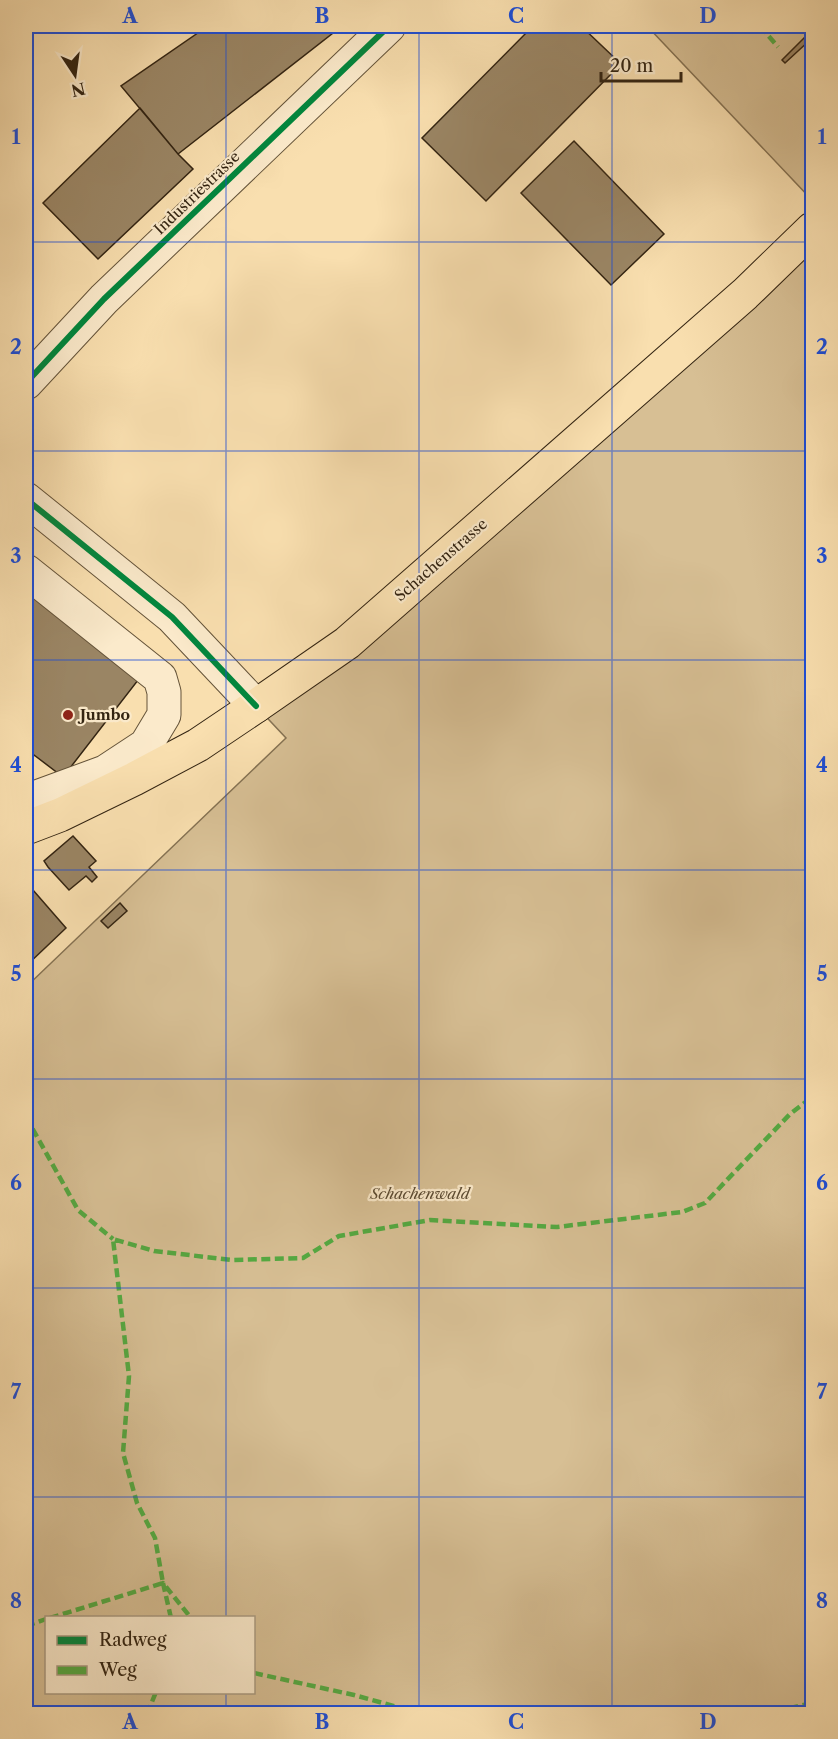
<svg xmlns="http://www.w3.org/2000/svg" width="838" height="1739" viewBox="0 0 838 1739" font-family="'Libre Caslon Text',serif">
<rect width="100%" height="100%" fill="#f9dfaf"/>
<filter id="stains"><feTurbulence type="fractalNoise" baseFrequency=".00333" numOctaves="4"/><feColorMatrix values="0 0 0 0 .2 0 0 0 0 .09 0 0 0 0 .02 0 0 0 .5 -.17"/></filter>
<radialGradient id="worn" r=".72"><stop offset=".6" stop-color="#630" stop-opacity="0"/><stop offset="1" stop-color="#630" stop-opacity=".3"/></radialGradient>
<path fill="#d7bf94" stroke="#857253" stroke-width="1.5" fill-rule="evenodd" d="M 647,26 L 812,26 L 812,200 Z
M 812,229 L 812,1713 L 26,1714 L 26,987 L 286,738 L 256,706 ZM 46,1618 L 254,1618 L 254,1692 L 46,1692 Z"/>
<path fill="#9a8564" stroke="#332412" stroke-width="1.5" d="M 208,26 L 342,26 L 178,154 L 121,86 Z
M 533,26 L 581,26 L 621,64 L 486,201 L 422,138 Z
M 807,35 L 811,39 L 785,63 L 782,60 Z
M 140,108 L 178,154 L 193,169 L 98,259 L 43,203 Z
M 574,141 L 664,234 L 611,285 L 521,193 Z
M 26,584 L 142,675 L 63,777 L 34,755 L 26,766 Z
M 73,836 L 96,861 L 89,867 L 97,877 L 92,882 L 86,876 L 69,890 L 48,867 L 44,861 Z
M 26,882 L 66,928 L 26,966 Z
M 120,903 L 127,911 L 108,928 L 101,921 Z"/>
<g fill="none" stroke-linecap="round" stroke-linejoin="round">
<g stroke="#645339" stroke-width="35">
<path id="minor" d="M 26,383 L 104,299 L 389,26
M 26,499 L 172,617 L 256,706
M 26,571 L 160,678 L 164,692 L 164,715 L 146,745 L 105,772 L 26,801"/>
</g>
<g stroke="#332412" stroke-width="35">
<path id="major" d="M 26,828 L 60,815 L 134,779 L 198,745 L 256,706 L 347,643 L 745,294 L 812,229"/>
</g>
<use href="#minor" stroke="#fbeacb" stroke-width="33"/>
<use href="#major" stroke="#f9dfaf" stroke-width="33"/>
<path stroke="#54aa42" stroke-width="4.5" stroke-dasharray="9 4.5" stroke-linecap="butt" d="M 760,26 L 778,47
M 808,234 L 812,238
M 26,1117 L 78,1210 L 113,1239
M 50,1618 L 163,1583 L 155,1538 L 137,1503 L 123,1453 L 129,1376 L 113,1239 L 154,1251 L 232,1260 L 303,1258 L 339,1236 L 430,1220 L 557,1227 L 682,1212 L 705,1203 L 790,1114 L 812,1097
M 171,1618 L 163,1583 L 191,1618
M 26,1626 L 46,1619
M 254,1673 L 354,1695 L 423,1714
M 147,1714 L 156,1692
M 763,1714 L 812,1703"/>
<g stroke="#fbeacb" stroke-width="10">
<path id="cycleway" d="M 26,383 L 104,299 L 389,26
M 26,499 L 172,617 L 256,706"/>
</g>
<use href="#cycleway" stroke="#00873e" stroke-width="6"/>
</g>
<path fill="none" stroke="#1d4ed8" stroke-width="1.5" stroke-opacity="0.55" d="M 226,26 L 226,1618M 419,26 L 419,1714M 612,26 L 612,1714M 26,242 L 812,242M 26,451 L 812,451M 26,660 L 812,660M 26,870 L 812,870M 26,1079 L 812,1079M 26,1288 L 812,1288M 26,1497 L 812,1497M 226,1692 L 226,1714"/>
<circle fill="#8f2418" stroke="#fbeacb" stroke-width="2" cx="68" cy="715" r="6"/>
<g text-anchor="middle" stroke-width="4.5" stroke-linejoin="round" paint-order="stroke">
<g font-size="15" fill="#332412" stroke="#fbeacb">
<text transform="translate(197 193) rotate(-44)" y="5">Industriestrasse</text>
<text transform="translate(441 560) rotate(-41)" y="5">Schachenstrasse</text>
</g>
<g font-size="15" font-weight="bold" fill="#332412" stroke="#fbeacb" text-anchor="start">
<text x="80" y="720">Jumbo</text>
</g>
<g font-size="15" font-style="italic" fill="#5c4b32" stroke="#fbeacb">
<text x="420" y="1199">Schachenwald</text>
</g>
</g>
<rect width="838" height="1739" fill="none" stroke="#f9dfaf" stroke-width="66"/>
<rect x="45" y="1616" width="210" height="78" fill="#fbeacb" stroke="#ab9b81" stroke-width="1.5"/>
<rect x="57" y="1636" width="30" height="9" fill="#00873e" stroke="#ab9b81" stroke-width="1.5"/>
<text x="99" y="1646" font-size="18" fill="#332412">Radweg</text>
<rect x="57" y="1666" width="30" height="9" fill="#54aa42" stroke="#ab9b81" stroke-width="1.5"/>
<text x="99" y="1676" font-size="18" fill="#332412">Weg</text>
<g transform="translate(75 75) rotate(167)" stroke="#fbeacb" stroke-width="4.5" paint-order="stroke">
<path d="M0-4.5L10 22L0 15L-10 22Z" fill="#332412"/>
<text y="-9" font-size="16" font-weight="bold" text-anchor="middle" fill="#332412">N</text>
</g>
<path d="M601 72v9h80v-9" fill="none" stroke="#332412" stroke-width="3"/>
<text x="610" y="72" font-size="18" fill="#332412" stroke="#fbeacb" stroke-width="4.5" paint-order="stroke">20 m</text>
<rect x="33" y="33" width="772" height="1673" fill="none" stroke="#1d4ed8" stroke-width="2"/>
<g font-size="20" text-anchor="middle" font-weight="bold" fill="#1d4ed8">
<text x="130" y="23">A</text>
<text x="322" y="23">B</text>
<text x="516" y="23">C</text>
<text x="708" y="23">D</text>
<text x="16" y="144">1</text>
<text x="822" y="144">1</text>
<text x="16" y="354">2</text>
<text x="822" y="354">2</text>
<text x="16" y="563">3</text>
<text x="822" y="563">3</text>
<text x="16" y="772">4</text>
<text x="822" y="772">4</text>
<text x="16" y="981">5</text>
<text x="822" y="981">5</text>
<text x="16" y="1190">6</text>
<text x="822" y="1190">6</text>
<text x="16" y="1399">7</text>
<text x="822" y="1399">7</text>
<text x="16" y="1608">8</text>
<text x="822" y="1608">8</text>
<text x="130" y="1729">A</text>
<text x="322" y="1729">B</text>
<text x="516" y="1729">C</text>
<text x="708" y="1729">D</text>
</g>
<rect width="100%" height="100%" filter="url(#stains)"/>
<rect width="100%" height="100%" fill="url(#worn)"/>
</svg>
